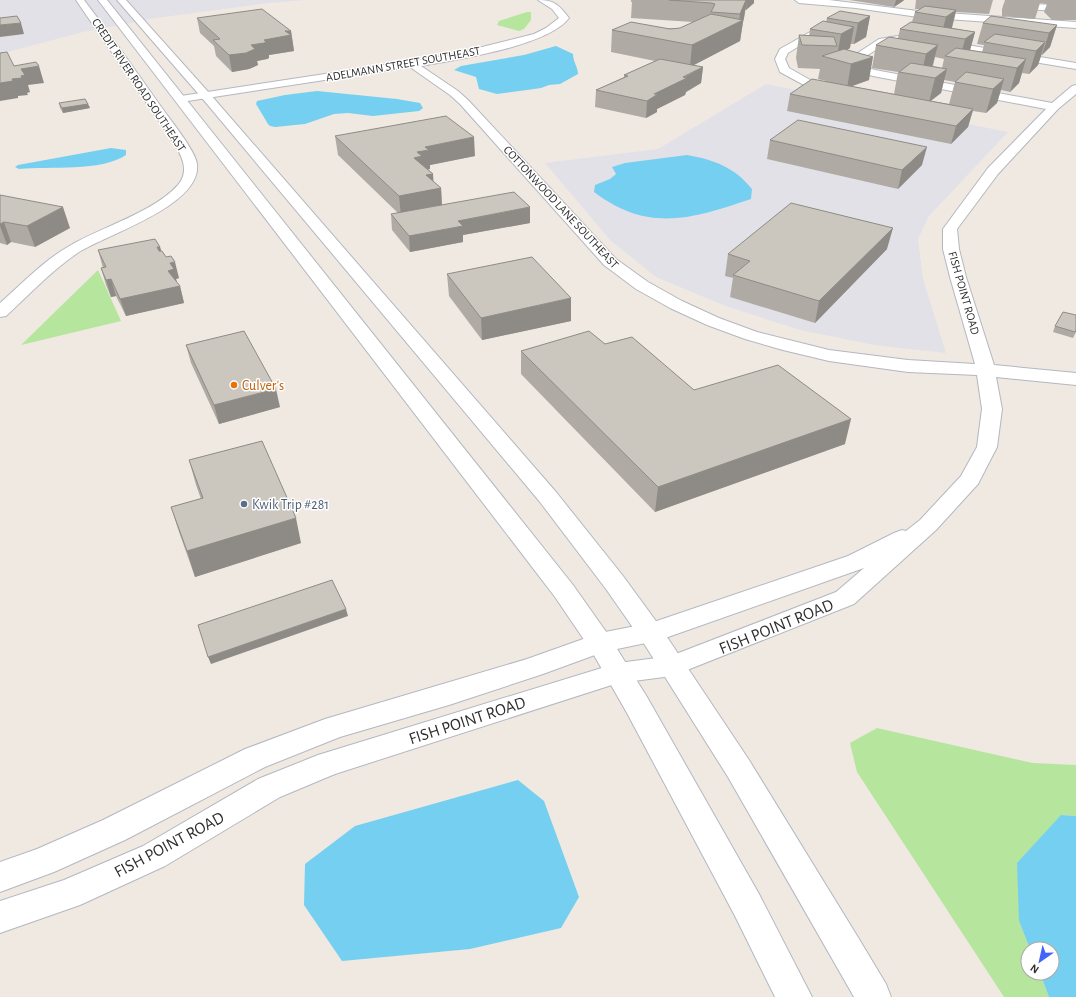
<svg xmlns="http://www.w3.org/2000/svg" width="1076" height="997" viewBox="0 0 1076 997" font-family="'Alegreya Sans',sans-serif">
<rect width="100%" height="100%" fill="#efe9e1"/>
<path fill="#e3e1e8" d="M 0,0 L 306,0 L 269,3 L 156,18 L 83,32 L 0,54 Z
M 766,84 L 1008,132 L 929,216 L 918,239 L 923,279 L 946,353 L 874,345 L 800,330 L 723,305 L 656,277 L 611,241 L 545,163 L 658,149 Z"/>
<path fill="#b6e59e" d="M 527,12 L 531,12 L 531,20 L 524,29 L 519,31 L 497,25 L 499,21 Z
M 98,270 L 121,321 L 21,345 Z
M 877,728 L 1033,763 L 1076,765 L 1076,816 L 1061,815 L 1019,921 L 1030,949 L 1028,949 L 1028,973 L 1040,973 L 1049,997 L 1004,997 L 857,772 L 850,743 Z"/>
<path fill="#75cff0" d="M 556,46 L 573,54 C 573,62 578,67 578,74 L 560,84 L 549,85 L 541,88 L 527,90 L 497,94 L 479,89 L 476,77 L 454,70 L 461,66 L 524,55 Z
M 317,91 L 397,99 L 420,103 L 423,108 L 419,111 L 373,116 L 348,113 L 334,114 L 305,124 L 275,127 L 270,126 L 268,124 L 256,104 L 257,101 L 285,95 Z
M 111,148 L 126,150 L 126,155 C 101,172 50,166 19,169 L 15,167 L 18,165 Z
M 687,155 C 715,160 734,167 752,189 L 751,199 C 692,219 648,233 594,192 L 595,185 L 610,179 L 616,174 L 612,167 L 625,163 Z
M 518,780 L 544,801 L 579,897 L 561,928 L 470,949 L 342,961 L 304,905 L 305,864 L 355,826 Z
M 1061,815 L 1076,816 L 1076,997 L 1049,997 L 1040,973 L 1052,973 L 1052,949 L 1030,949 L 1019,921 L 1017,863 Z"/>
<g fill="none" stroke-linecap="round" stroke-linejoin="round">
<g stroke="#b4b7c1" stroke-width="2">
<path id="minor" d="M 76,0 L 84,0 C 111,35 136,72 162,108 C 171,121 195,150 197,164 C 202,205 108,234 79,252 C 52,270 30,294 6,316 L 0,317 L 0,303 C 23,283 44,260 71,245 C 102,227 154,212 178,185 C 189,172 183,159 176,146 Z
M 538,0 C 554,0 559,5 569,18 C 548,46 456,60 421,66 L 458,91 L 468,100 L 616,259 L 648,282 L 682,301 L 719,318 L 757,332 L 829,350 L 908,360 L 975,364 L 950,277 L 943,249 L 943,229 L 988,168 L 1046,109 L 873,76 L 853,70 L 846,62 L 847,60 L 879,39 L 898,36 L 925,38 L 1076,63 L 1076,69 L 925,44 L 898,42 L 885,44 L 857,62 L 861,66 L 875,70 L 1052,103 L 1072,86 L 1076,85 L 1076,94 L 1058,109 L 998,174 L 957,229 L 959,249 L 966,277 L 994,365 L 1076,373 L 1076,385 L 996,377 L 1002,409 L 997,447 L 978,484 L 936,530 L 854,604 L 672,676 L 663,673 L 659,666 L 663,659 L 836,592 L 864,568 L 651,643 L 642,640 L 638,633 L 642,626 L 848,556 L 894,533 L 902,530 L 906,531 L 920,520 L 961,476 L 977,447 L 982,409 L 977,375 L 908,372 L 829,361 L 783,350 L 745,339 L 707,325 L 670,308 L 636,289 L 604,265 L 460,104 L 450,95 L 410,67 L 181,102 L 177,101 L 175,99 L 177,97 L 181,96 L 450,55 L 534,34 L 546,28 L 559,18 L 552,9 Z
M 795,0 L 829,0 L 918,11 L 1076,22 L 1076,28 L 918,17 L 856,8 L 799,3 Z
M 1008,3 L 1076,6 L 1076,12 L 1005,8 L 1004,6 L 1005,4 Z
M 817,28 L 822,31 L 820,33 L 788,53 L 785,59 L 789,68 L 812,81 L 839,88 L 841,90 L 839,92 L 835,93 L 804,85 L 780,72 L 775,59 L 780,49 Z"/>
</g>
<g stroke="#b4b7c1" stroke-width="2">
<path id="tertiary" d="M 651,623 L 660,626 L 664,633 L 660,640 L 603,652 L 543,674 L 449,705 L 340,737 L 265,767 L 125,840 L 54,872 L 0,892 L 0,862 L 37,849 L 103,820 L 245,749 L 325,719 L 527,659 L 600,633 Z
M 672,656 L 681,659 L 685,666 L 681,673 L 672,676 L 618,683 L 335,774 L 280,797 L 165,866 L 80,905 L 0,933 L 0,901 L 64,880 L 143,846 L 258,779 L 318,755 L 618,663 Z"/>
</g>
<g stroke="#b4b7c1" stroke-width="2">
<path id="secondary" d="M 98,0 L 107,0 L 573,585 L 609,636 L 647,697 L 759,894 L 812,997 L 775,997 L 735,916 L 627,713 L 591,650 L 555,597 Z
M 117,0 L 126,0 L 210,94 L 556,492 L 623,576 L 661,628 L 749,760 L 859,939 L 886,984 L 891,997 L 854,997 L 728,777 L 643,642 L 606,589 L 540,502 L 202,98 Z"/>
</g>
<use href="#minor" fill="#fff" fill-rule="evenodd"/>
<use href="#tertiary" fill="#fff" fill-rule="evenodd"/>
<use href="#secondary" fill="#fff" fill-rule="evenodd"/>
</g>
<path fill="#afaba4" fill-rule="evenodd" d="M 631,0 L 754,0 L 754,3 L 746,10 L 745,10 L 744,18 L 743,22 L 740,41 L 694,65 L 703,67 L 701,83 L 686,92 L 685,95 L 657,109 L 657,112 L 646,118 L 595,107 L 596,90 L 624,77 L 624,75 L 655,61 L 611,52 L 612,30 L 680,28 L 693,22 L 631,18 L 632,2 L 631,2 Z
M 849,0 L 904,0 L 903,1 L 894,7 Z
M 916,0 L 993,0 L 989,14 L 956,12 L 952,28 L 975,32 L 970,50 L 982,52 L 984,45 L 977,44 L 983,23 L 1057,25 L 1050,47 L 1042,55 L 1042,54 L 1038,65 L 1029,74 L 1022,73 L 1019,83 L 1010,92 L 1001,90 L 997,103 L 986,113 L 973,111 L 968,127 L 951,144 L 787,111 L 790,94 L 826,81 L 818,79 L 820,69 L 798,68 L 796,58 L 799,35 L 809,36 L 810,29 L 826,22 L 827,18 L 870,16 L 866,37 L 854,44 L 850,44 L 850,48 L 847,50 L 869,80 L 851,86 L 894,94 L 898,72 L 872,68 L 876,45 L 898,38 L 900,29 L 912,22 L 915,12 L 920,9 L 915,9 ZM 935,57 L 944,59 L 942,68 L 933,66 ZM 944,80 L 955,82 L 949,104 L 931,101 L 941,93 Z
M 1005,0 L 1076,0 L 1076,20 L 1052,20 L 1044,12 L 1047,4 L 1040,3 L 1035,19 L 1002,16 L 1002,9 Z
M 197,18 L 291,31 L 294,51 L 269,55 L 269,58 L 267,59 L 257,61 L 258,65 L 249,69 L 232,72 L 216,56 L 214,46 L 200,33 Z
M 59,103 L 88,104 L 90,108 L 63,113 L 60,108 Z
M 335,136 L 475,156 L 430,165 L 430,169 L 428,169 L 433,174 L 433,181 L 441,188 L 442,205 L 530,223 L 463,235 L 463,242 L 410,252 L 392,230 L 391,214 L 398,213 L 338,155 Z
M 770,140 L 922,165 L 898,189 L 767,159 Z
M 0,195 L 70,228 L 35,247 L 11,242 L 7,245 L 0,243 Z
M 160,247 L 161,251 L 179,278 L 176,279 L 177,283 L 180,286 L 184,303 L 126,316 L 116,296 L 111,297 L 106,285 L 101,268 L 103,268 L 98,250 Z
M 887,249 L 815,323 L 730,297 L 733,278 L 725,276 L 728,254 Z
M 447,274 L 571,321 L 482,340 L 449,296 Z
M 1076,315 L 1076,332 L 1073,338 L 1053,332 L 1055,326 Z
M 605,344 L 694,390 L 845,444 L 655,512 L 521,374 L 521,351 Z
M 186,345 L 280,407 L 219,424 L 191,363 Z
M 189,460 L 301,543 L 195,577 L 179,532 L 171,507 L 201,499 L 196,485 Z"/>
<path fill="#8e8b86" d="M 746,0 L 747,0 L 744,18 L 743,22 L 740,41 L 690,67 L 692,45 L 739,21 L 740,14 Z
M 747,0 L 754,0 L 754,3 L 746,10 Z
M 896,0 L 904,0 L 903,1 L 894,7 Z
M 956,10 L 951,31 L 941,36 L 946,17 Z
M 870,16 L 866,37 L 854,44 L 858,23 Z
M 21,23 L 24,34 L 0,37 L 0,25 Z
M 1057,25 L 1050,47 L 1042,55 L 1049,33 Z
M 854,27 L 850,48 L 837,56 L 841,34 Z
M 285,31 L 291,31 L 294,51 L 269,55 L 269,58 L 267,59 L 257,61 L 258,65 L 249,69 L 232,72 L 229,55 L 251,45 Z
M 975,32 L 969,54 L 960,59 L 965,39 Z
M 1045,42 L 1038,65 L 1029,74 L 1036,51 Z
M 938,45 L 932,67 L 921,76 L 926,54 Z
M 873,57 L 869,80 L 847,88 L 851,64 Z
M 1026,59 L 1019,83 L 1010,92 L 1017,68 Z
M 39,66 L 44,83 L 28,85 L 30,92 L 27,93 L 28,95 L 18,96 L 18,98 L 0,101 L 0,83 L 12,79 L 21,69 Z
M 703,67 L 701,83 L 686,92 L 685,95 L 657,109 L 657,112 L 646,118 L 647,101 L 654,94 Z
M 947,69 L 941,93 L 929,102 L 935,78 Z
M 1004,79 L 997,103 L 986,113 L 993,89 Z
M 88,104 L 90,108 L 63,113 L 62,108 Z
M 973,109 L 968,127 L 951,144 L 956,126 Z
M 474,137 L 475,156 L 430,165 L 430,169 L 423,170 L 414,158 L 417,152 L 425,147 Z
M 927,147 L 922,165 L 898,189 L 902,170 Z
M 433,174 L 434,189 L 441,188 L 442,207 L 401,216 L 399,196 L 426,175 Z
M 63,207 L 70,228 L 35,247 L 27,226 Z
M 530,207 L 530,223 L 463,235 L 463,242 L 410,252 L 409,236 L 458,221 Z
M 4,222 L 11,242 L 7,245 L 0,226 L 0,224 Z
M 893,228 L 887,249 L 815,323 L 819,301 Z
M 157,247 L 160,247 L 165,263 Z
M 175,262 L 179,278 L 176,279 L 178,286 L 168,271 L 170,263 Z
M 111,279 L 116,296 L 111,297 L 106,280 Z
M 180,286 L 184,303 L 126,316 L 120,299 Z
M 571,298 L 571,321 L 482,340 L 481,318 Z
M 276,389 L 280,407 L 219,424 L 214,405 Z
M 851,419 L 845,444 L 655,512 L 658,487 Z
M 296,518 L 301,543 L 195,577 L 187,551 Z
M 346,609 L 348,616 L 211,664 L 208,657 Z"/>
<path fill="#cbc7bf" stroke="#8e8b86" d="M 669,0 L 746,0 L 740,14 L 711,12 L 715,4 L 711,3 Z
M 925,6 L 956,10 L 946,17 L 915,12 Z
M 262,9 L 291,31 L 285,31 L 291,35 L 264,40 L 266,42 L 264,43 L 251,45 L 255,49 L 246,53 L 229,55 L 213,40 L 220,39 L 197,18 Z
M 840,11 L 870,16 L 858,23 L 827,18 Z
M 711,14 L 743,20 L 692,45 L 612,30 L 631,22 L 670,29 L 680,28 Z
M 17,16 L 21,23 L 0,25 L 0,18 Z
M 991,16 L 1057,25 L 1049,33 L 983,23 Z
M 823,21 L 854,27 L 841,34 L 810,29 Z
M 911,22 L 975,32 L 965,39 L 900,29 Z
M 995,34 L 1045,42 L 1036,51 L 984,42 Z
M 799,35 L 834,37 L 837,46 L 802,45 Z
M 889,37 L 938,45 L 926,54 L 876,45 Z
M 956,48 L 1026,59 L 1017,68 L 945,56 Z
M 844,49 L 873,57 L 851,64 L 822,56 Z
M 7,52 L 14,66 L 36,62 L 39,66 L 21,69 L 25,75 L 21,76 L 22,78 L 12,79 L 13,81 L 0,83 L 0,53 Z
M 660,59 L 703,67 L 683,77 L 687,78 L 654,94 L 658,94 L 647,101 L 596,90 L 628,76 L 624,75 Z
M 911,63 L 947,69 L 935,78 L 899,72 Z
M 966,72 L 1004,79 L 993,89 L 955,82 Z
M 812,79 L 973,109 L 956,126 L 790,94 Z
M 85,99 L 88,104 L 62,108 L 59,103 Z
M 446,116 L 474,137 L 425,147 L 429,150 L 417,152 L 422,156 L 414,158 L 433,174 L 426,175 L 441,188 L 399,196 L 335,136 Z
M 798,120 L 927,147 L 902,170 L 770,140 Z
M 514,192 L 530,207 L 458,221 L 463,226 L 409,236 L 391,214 Z
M 0,195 L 63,207 L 27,226 L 4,222 L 0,224 Z
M 791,203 L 893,228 L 819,301 L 733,275 L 750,261 L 728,254 Z
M 155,239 L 160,247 L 157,247 L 159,251 L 162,251 L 166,257 L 171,256 L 175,262 L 170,263 L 174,269 L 168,271 L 180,286 L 120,299 L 111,279 L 106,280 L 101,268 L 106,267 L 98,250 Z
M 532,257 L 571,298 L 481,318 L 447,274 Z
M 1063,312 L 1076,315 L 1076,330 L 1075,332 L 1055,326 Z
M 244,331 L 276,389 L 214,405 L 186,345 Z
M 589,331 L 605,344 L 632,337 L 694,390 L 778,365 L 851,419 L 658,487 L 521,351 Z
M 262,441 L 296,518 L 187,551 L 171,507 L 203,498 L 189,460 Z
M 332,580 L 346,609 L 208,657 L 198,625 Z"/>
<circle fill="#e8710a" stroke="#fff" stroke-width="1.5" cx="234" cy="385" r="4"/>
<circle fill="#5c6f8a" stroke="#fff" stroke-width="1.5" cx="244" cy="504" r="4"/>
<g text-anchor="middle" stroke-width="3" stroke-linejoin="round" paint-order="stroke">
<g font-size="12" fill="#2e2e2e" stroke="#fff">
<text transform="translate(403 64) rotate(-10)" y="4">ADELMANN STREET SOUTHEAST</text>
<text transform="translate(139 85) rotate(56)" y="4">CREDIT RIVER ROAD SOUTHEAST</text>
<text transform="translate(561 207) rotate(47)" y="4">COTTONWOOD LANE SOUTHEAST</text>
<text transform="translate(964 293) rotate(74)" y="4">FISH POINT ROAD</text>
</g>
<g font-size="14" fill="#c56008" stroke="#fff" text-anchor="start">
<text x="242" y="390">Culver's</text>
</g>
<g font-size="14" fill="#4e5e75" stroke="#fff" text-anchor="start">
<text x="252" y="509">Kwik Trip #281</text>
</g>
<g font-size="17" fill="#2e2e2e" stroke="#fff">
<text transform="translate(776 626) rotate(-22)" y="6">FISH POINT ROAD</text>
<text transform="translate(467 720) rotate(-18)" y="6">FISH POINT ROAD</text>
<text transform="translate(169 844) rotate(-28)" y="6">FISH POINT ROAD</text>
</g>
</g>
<g transform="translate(1040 961) rotate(214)"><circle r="19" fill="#ffffff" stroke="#ababab"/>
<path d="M0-3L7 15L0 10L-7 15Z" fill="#4264fb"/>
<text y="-6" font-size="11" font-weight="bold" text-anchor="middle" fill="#2e2e2e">N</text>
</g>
</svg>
